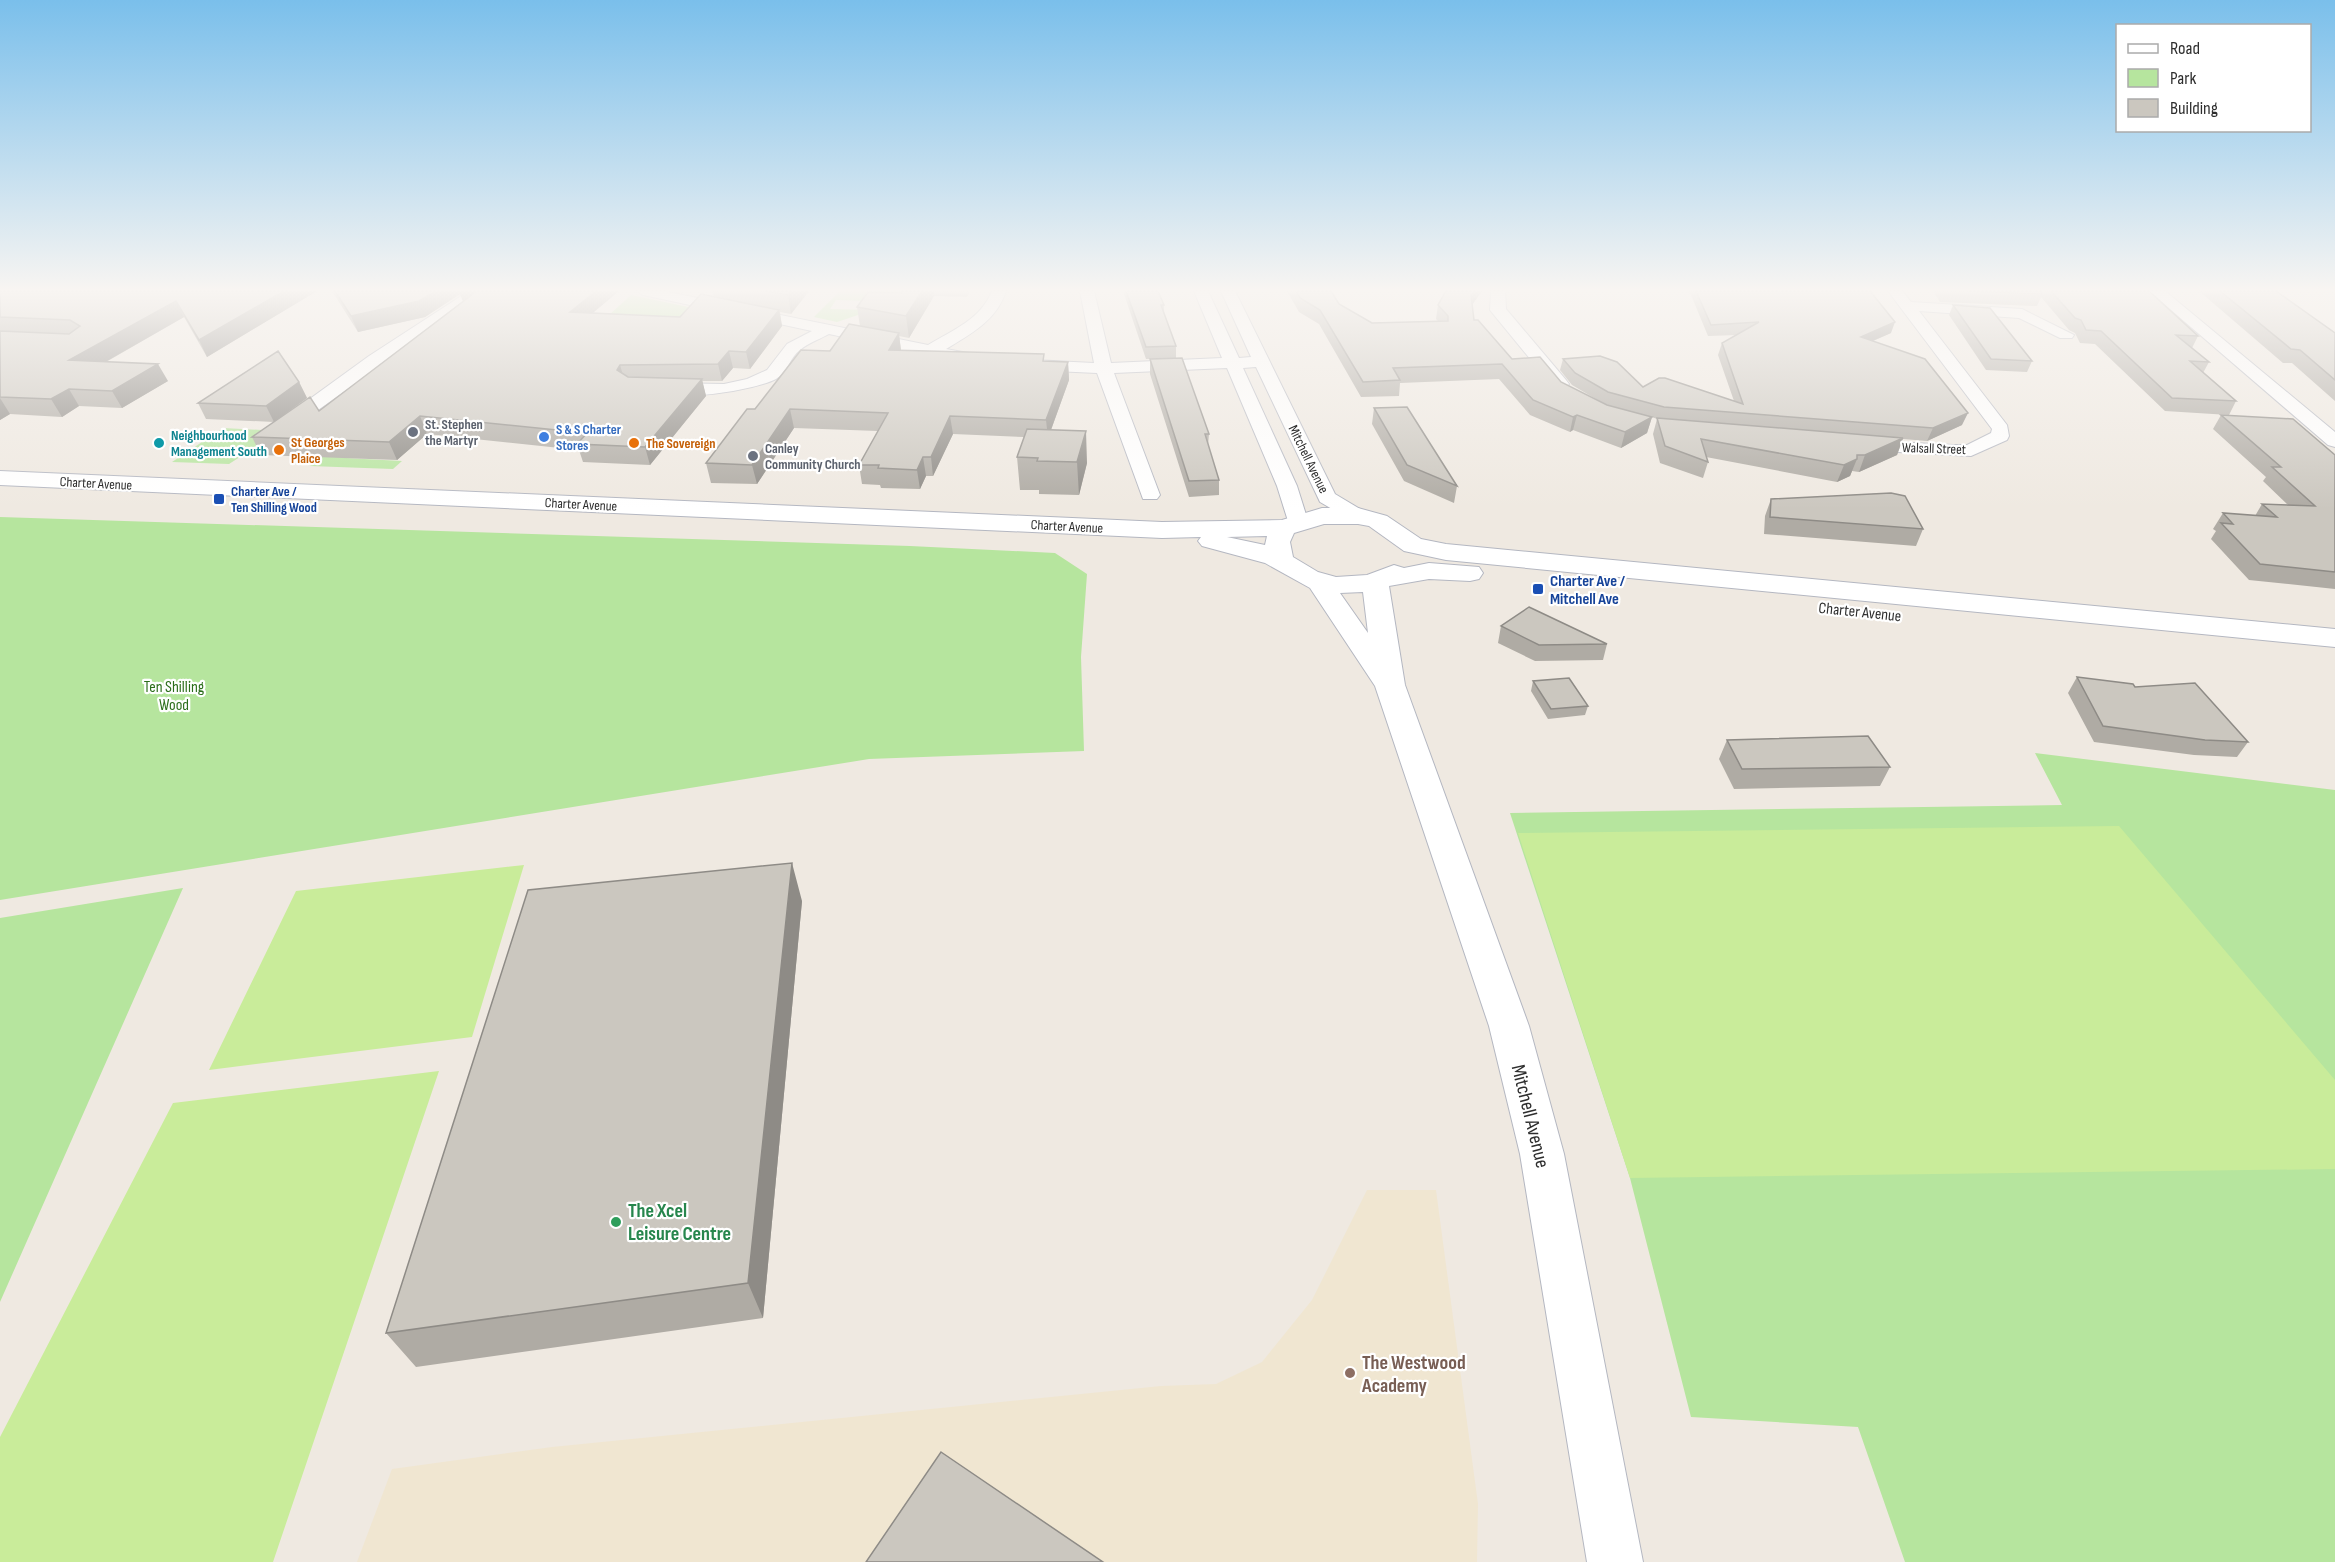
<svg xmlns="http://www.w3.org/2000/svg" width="2335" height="1562" viewBox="0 0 2335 1562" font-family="'Sofia Sans Condensed',sans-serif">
<rect width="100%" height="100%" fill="#efe9e1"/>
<path fill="#f0e6d1" d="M 1367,1190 L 1436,1190 L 1478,1504 L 1477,1562 L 357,1562 L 392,1469 L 552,1447 L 1161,1386 L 1216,1384 L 1262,1362 L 1312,1300 Z"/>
<path fill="#b6e59e" d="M 840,291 L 914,291 L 893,302 L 836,300 L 830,309 L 873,310 L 837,322 L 814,317 Z
M 631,295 L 750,320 L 608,316 Z
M 223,428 L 262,430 L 255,436 L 271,437 L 229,464 L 172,462 Z
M 331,450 L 346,458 L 402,461 L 393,469 L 310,466 Z
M 0,517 L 910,546 L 1055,553 L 1087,574 L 1081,657 L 1084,751 L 869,759 L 0,900 Z
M 2035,753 L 2335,790 L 2335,1562 L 1905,1562 L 1858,1427 L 1691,1417 L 1630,1178 L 1510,813 L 2062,805 Z
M 183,888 L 0,1302 L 0,918 Z"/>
<path fill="#c9ec9a" d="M 2119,826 L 2335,1080 L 2335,1169 L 1630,1178 L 1518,833 Z
M 524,865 L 472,1037 L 209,1070 L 296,891 Z
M 439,1071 L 273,1562 L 0,1562 L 0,1437 L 173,1103 Z"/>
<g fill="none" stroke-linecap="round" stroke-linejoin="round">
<g stroke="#b4b7c1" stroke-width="2">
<path id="street" d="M 469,291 L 485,291 L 290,430 L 278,430 L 275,426 L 278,422 L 369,356 Z
M 636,291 L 663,291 L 928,345 C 953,330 981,319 992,291 L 1006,291 C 997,320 971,334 946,349 L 968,353 L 970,357 L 968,361 C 950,365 854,339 829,334 C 820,339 808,343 800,350 C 790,357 787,373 776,379 C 758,389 671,405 658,388 L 667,383 L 724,384 L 747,379 L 767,370 L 787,344 L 812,331 L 643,295 Z
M 1080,291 L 1094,291 L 1111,363 L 1222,358 L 1194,291 L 1208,291 L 1239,358 L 1251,357 L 1221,291 L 1235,291 L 1335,494 L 1365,512 L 1368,516 L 1365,520 L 1351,520 L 1320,502 L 1256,367 L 1243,368 L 1297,486 L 1308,521 L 1305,525 L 1291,525 L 1288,521 L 1277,486 L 1227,368 L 1114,373 L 1160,495 L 1157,499 L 1143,499 L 1097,373 L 1033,370 L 1025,365 L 1033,360 L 1094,363 Z
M 1491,291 L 1505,291 L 1506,309 L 1566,380 L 1569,384 L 1566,388 L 1554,388 L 1490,310 Z
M 1888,291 L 1902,291 L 1911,302 L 2022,309 L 2074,335 L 2072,338 L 2060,338 L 2019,318 L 1919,311 L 2007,425 L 2009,436 L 2007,440 L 1971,456 L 1862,450 L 1855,448 L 1853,444 L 1855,440 L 1953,445 L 1967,445 L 1991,433 L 1992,429 Z
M 2149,291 L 2165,291 L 2335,432 L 2335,447 L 2328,445 Z"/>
</g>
<g stroke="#b4b7c1" stroke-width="2">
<path id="secondary" d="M 0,471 L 1162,522 L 1282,520 L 1322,508 L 1358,508 L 1387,516 L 1421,539 L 1446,544 L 2335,629 L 2335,647 L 1446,560 L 1404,551 L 1369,526 L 1358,524 L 1324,524 L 1294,533 L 1290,542 L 1293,557 L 1318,572 L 1336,577 L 1367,575 L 1394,565 L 1404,568 L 1429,563 L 1479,567 L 1483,573 L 1479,579 L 1470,581 L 1429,579 L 1389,586 L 1405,685 L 1529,1026 L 1564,1154 L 1643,1562 L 1587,1562 L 1520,1154 L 1489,1026 L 1375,686 L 1310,588 L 1265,563 L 1202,546 L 1198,541 L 1201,537 L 1162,538 L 0,485 ZM 1267,536 L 1265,545 L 1227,537 ZM 1363,592 L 1368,633 L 1340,593 Z"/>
</g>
<use href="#street" fill="#fff" fill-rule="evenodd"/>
<use href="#secondary" fill="#fff" fill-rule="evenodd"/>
</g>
<path fill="#afaba4" d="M 0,291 L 317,291 L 207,357 L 184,317 L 106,362 L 168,381 L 122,408 L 79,406 L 62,417 L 10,414 L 0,420 Z
M 332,291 L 619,291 L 592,313 L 680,317 L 714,297 L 712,291 L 809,291 L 791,314 L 780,312 L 782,326 L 750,369 L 733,368 L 722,381 L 702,381 L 706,396 L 650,465 L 583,462 L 579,450 L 427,434 L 397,460 L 261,455 L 252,437 L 319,411 L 463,301 L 460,294 L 425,317 L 358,332 Z
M 900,291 L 970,291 L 967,297 L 934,296 L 909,338 L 899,336 L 901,350 L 1044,361 L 1068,362 L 1069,380 L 1051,430 L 1087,463 L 1079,495 L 1039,494 L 1039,490 L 1020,490 L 1017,457 L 1024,437 L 953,434 L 933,476 L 926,476 L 920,489 L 881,488 L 880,485 L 862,484 L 859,465 L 878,431 L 794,428 L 757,484 L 711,483 L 706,463 L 755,409 L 860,326 L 857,307 L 900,293 Z
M 1123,291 L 1158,291 L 1164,305 L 1164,313 L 1176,346 L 1176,358 L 1146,359 Z
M 1287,291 L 1331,291 L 1339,304 L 1372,323 L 1438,321 L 1436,319 L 1438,305 L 1444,296 L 1444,291 L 1482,291 L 1472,305 L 1474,320 L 1512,359 L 1601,402 L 1572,385 L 1560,370 L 1563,359 L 1643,387 L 1734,401 L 1718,355 L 1722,343 L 1737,335 L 1708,336 L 1691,295 L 1685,291 L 1870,291 L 1891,333 L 1873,341 L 1962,425 L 1927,441 L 1903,439 L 1897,455 L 1859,472 L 1852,471 L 1850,476 L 1837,482 L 1706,457 L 1708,462 L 1703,478 L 1660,463 L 1653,434 L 1657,419 L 1652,417 L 1647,433 L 1621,448 L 1573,430 L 1570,432 L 1530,415 L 1499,379 L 1400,383 L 1399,396 L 1361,397 L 1319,324 L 1299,312 Z
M 1933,291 L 2149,291 L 2198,336 L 2192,348 L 2209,362 L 2203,373 L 2236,401 L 2229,415 L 2165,411 L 2095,344 L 2080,343 L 2075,333 L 2069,330 L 2041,297 L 2037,306 L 1940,302 Z
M 2199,291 L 2276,291 L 2335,333 L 2335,401 L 2292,363 L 2283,363 Z
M 1953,305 L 2032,361 L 2027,372 L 1986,370 L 1949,315 Z
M 1150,359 L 1209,434 L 1208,445 L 1219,480 L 1219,495 L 1189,497 L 1150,374 Z
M 299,382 L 307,398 L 274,422 L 206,419 L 198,403 Z
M 1374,408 L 1457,486 L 1454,503 L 1404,481 L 1372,424 Z
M 2221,415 L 2335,455 L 2335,589 L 2249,580 L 2211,539 L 2216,531 L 2213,529 L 2223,513 L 2255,516 L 2262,504 L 2288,505 L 2263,481 L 2266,477 L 2213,429 Z
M 1771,499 L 1923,529 L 1916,546 L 1764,534 L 1765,516 Z
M 1501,626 L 1607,644 L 1603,660 L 1535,661 L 1498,643 Z
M 2077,677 L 2135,687 L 2248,742 L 2237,757 L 2194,755 L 2094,742 L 2068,693 Z
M 1533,681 L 1588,706 L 1585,715 L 1548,719 L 1531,691 Z
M 1727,740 L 1890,767 L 1880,786 L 1734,789 L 1719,759 Z
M 802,901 L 763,1318 L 416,1367 L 386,1333 Z"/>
<path fill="#8e8b86" d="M 284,291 L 317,291 L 207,357 L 199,340 Z
M 436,291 L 482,291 L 466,308 L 460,294 L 425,317 L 358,332 L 351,316 Z
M 596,291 L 619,291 L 575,328 L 570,312 Z
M 791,291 L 809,291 L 791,314 L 788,295 Z
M 922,291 L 933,291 L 934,296 L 909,338 L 906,316 Z
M 1475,291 L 1482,291 L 1469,309 L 1471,295 Z
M 176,301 L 184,317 L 79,377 L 69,360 Z
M 779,310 L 782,326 L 750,369 L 746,352 Z
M 1895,322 L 1891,333 L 1856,348 L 1861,337 Z
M 899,333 L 901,351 L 889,350 Z
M 729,351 L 733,368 L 722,381 L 718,364 Z
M 1068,362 L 1069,380 L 1048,438 L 1046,420 Z
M 158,364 L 168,381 L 122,408 L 112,391 Z
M 620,365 L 625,382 L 617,370 Z
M 702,379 L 706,396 L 650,465 L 645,447 Z
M 299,382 L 307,398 L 274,422 L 266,406 Z
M 69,389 L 79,406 L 62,417 L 51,399 Z
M 0,398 L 10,414 L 0,420 Z
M 790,409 L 794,428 L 757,484 L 752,465 Z
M 1968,413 L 1962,425 L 1927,441 L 1933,428 Z
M 1577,415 L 1573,430 L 1570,432 L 1573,417 Z
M 420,416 L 427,434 L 397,460 L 389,442 Z
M 950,416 L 953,434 L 933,476 L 931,457 Z
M 1652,417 L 1647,433 L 1621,448 L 1625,432 Z
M 1086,431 L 1087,463 L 1079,495 L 1077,462 Z
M 1903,438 L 1897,455 L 1859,472 L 1865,455 Z
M 923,457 L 926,476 L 920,489 L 917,470 Z
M 1857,459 L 1850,476 L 1837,482 L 1844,465 Z
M 792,863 L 802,901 L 763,1318 L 748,1283 Z"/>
<path fill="#cbc7bf" stroke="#8e8b86" stroke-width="1.5" d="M 0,291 L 284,291 L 199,340 L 176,301 L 69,360 L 158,364 L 112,391 L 69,389 L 51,399 L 0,397 L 0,331 L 69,334 L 80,326 L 70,320 L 0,317 Z
M 335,291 L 436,291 L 419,301 L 351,316 Z
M 477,291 L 596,291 L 570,312 L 680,317 L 701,294 L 779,310 L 746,352 L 729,351 L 718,364 L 620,365 L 617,370 L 628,377 L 702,379 L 645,447 L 577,444 L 587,433 L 420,416 L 389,442 L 252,437 L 310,397 L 319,411 Z
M 765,291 L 791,291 L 788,295 Z
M 902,291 L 922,291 L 906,316 L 857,307 L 868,292 L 902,293 Z
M 1126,291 L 1158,291 L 1164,305 L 1161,305 L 1176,346 L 1146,347 Z
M 1296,291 L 1331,291 L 1339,304 L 1372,323 L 1448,321 L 1448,316 L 1438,305 L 1446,291 L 1475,291 L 1471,295 L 1474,320 L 1478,320 L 1512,359 L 1540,357 L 1561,382 L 1607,405 L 1652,417 L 1625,432 L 1577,415 L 1573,417 L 1533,400 L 1502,364 L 1393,368 L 1400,380 L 1363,382 L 1320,310 L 1300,298 Z
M 1696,291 L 1870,291 L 1895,322 L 1861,337 L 1925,359 L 1968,413 L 1933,428 L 1664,407 L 1608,392 L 1575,373 L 1563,359 L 1600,356 L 1617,362 L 1643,387 L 1659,378 L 1665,378 L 1743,404 L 1722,343 L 1759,322 L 1711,325 Z
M 1968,291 L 2042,291 L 2042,294 Z
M 2051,291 L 2149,291 L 2198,336 L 2176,335 L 2209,362 L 2190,361 L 2236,401 L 2172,398 L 2101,331 L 2086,330 L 2081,320 L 2075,318 Z
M 2220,291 L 2276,291 L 2335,333 L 2335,380 L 2300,350 L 2291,349 Z
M 1953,305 L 1990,308 L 2032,361 L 1991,359 Z
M 849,324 L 899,333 L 889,350 L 1044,354 L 1043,361 L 1068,362 L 1046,420 L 950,416 L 931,457 L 923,457 L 917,470 L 878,468 L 879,465 L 859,465 L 888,413 L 790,409 L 752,465 L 706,463 L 747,409 L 755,409 L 801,350 L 830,351 Z
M 278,351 L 299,382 L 266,406 L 198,403 Z
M 1182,358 L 1209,434 L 1205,434 L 1219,480 L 1189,481 L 1150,359 Z
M 1407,407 L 1457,486 L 1407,465 L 1374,408 Z
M 2221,415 L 2293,419 L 2335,455 L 2335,572 L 2260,564 L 2221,523 L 2233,524 L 2223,513 L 2277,517 L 2262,504 L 2315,506 L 2272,467 L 2281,467 Z
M 1657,418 L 1903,438 L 1865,455 L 1857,455 L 1857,459 L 1844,465 L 1701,439 L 1708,462 L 1665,446 Z
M 1027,429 L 1086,431 L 1077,462 L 1037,461 L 1038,458 L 1017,457 Z
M 1891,493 L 1905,496 L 1923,529 L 1770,517 L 1771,499 Z
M 1529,607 L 1607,644 L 1539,645 L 1501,626 Z
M 2077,677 L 2133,684 L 2135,687 L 2195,683 L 2248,742 L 2205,740 L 2103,726 Z
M 1569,678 L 1588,706 L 1551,709 L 1533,681 Z
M 1868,736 L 1890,767 L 1742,769 L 1727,740 Z
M 792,863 L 748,1283 L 386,1333 L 528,890 Z
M 941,1452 L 1103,1562 L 866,1562 Z"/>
<linearGradient id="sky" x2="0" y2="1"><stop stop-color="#7abfeb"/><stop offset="0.57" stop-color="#f8f5f2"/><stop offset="1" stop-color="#f8f5f2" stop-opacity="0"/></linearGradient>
<rect width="2335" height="509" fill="url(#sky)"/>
<g fill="#6b7280" stroke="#fff" stroke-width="2">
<circle cx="413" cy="432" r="6"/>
<circle cx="753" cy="456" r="6"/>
</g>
<circle fill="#3f7fe0" stroke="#fff" stroke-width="2" cx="544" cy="437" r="6"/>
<circle fill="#0f9aa8" stroke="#fff" stroke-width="2" cx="159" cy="443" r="6"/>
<g fill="#e8710a" stroke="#fff" stroke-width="2">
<circle cx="634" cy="443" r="6"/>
<circle cx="279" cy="450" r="6"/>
</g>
<g fill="#1a4fb4" stroke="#fff" stroke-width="2">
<rect x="213" y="493" width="12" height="12" rx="3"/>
<rect x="1532" y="583" width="12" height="12" rx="3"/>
</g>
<circle fill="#2e9e5b" stroke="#fff" stroke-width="2" cx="616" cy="1222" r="6"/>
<circle fill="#8d6e63" stroke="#fff" stroke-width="2" cx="1350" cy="1373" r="6"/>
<g text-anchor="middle" stroke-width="4.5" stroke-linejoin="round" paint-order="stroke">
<g font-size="14" font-weight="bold" fill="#5b616d" stroke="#fff" text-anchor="start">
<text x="425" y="429">St. Stephen<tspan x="425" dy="16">the Martyr</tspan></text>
<text x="765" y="453">Canley<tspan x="765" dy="16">Community Church</tspan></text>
</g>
<g font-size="14" font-weight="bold" fill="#366cbe" stroke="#fff" text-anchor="start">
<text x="556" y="434">S &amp; S Charter<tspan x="556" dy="16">Stores</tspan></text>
</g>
<g font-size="14" font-weight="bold" fill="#0d838f" stroke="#fff" text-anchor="start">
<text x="171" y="440">Neighbourhood<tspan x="171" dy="16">Management South</tspan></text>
</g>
<g font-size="14" font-weight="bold" fill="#c56008" stroke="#fff" text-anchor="start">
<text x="291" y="447">St Georges<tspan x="291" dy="16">Plaice</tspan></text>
<text x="646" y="448">The Sovereign</text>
</g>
<g font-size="14" fill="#2e2e2e" stroke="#fff">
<text transform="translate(1934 448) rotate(2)" y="5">Walsall Street</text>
<text transform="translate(1309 459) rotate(64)" y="5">Mitchell Avenue</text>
<text transform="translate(96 483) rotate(3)" y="5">Charter Avenue</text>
<text transform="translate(581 504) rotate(3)" y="5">Charter Avenue</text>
<text transform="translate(1067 526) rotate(3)" y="5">Charter Avenue</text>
</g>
<g font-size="14" font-weight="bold" fill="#164399" stroke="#fff" text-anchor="start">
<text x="231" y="496">Charter Ave /<tspan x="231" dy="16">Ten Shilling Wood</tspan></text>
</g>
<g font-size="16" font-weight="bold" fill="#164399" stroke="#fff" text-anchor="start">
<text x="1550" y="586">Charter Ave /<tspan x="1550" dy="18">Mitchell Ave</tspan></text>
</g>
<g font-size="16" fill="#2e2e2e" stroke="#fff">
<text transform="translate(1860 611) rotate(6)" y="6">Charter Avenue</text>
</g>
<g font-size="16" fill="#2c6e1b" stroke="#fff">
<text x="174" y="692">Ten Shilling<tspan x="174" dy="18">Wood</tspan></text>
</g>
<g font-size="20" fill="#2e2e2e" stroke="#fff">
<text transform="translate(1531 1116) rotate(76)" y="7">Mitchell Avenue</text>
</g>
<g font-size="20" font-weight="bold" fill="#27864d" stroke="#fff" text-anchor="start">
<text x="628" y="1217">The Xcel<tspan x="628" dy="23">Leisure Centre</tspan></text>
</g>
<g font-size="20" font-weight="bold" fill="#785e54" stroke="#fff" text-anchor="start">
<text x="1362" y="1369">The Westwood<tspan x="1362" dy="23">Academy</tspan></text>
</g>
</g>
<rect x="2116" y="24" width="195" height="108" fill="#ffffff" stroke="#ababab" stroke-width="1.5"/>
<rect x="2128" y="44" width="30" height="9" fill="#ffffff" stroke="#ababab" stroke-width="1.5"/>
<text x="2170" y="54" font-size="18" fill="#2e2e2e">Road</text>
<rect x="2128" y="69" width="30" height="18" fill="#b6e59e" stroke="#ababab" stroke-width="1.5"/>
<text x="2170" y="84" font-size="18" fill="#2e2e2e">Park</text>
<rect x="2128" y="99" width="30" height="18" fill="#cbc7bf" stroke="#ababab" stroke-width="1.5"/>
<text x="2170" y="114" font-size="18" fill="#2e2e2e">Building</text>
</svg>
